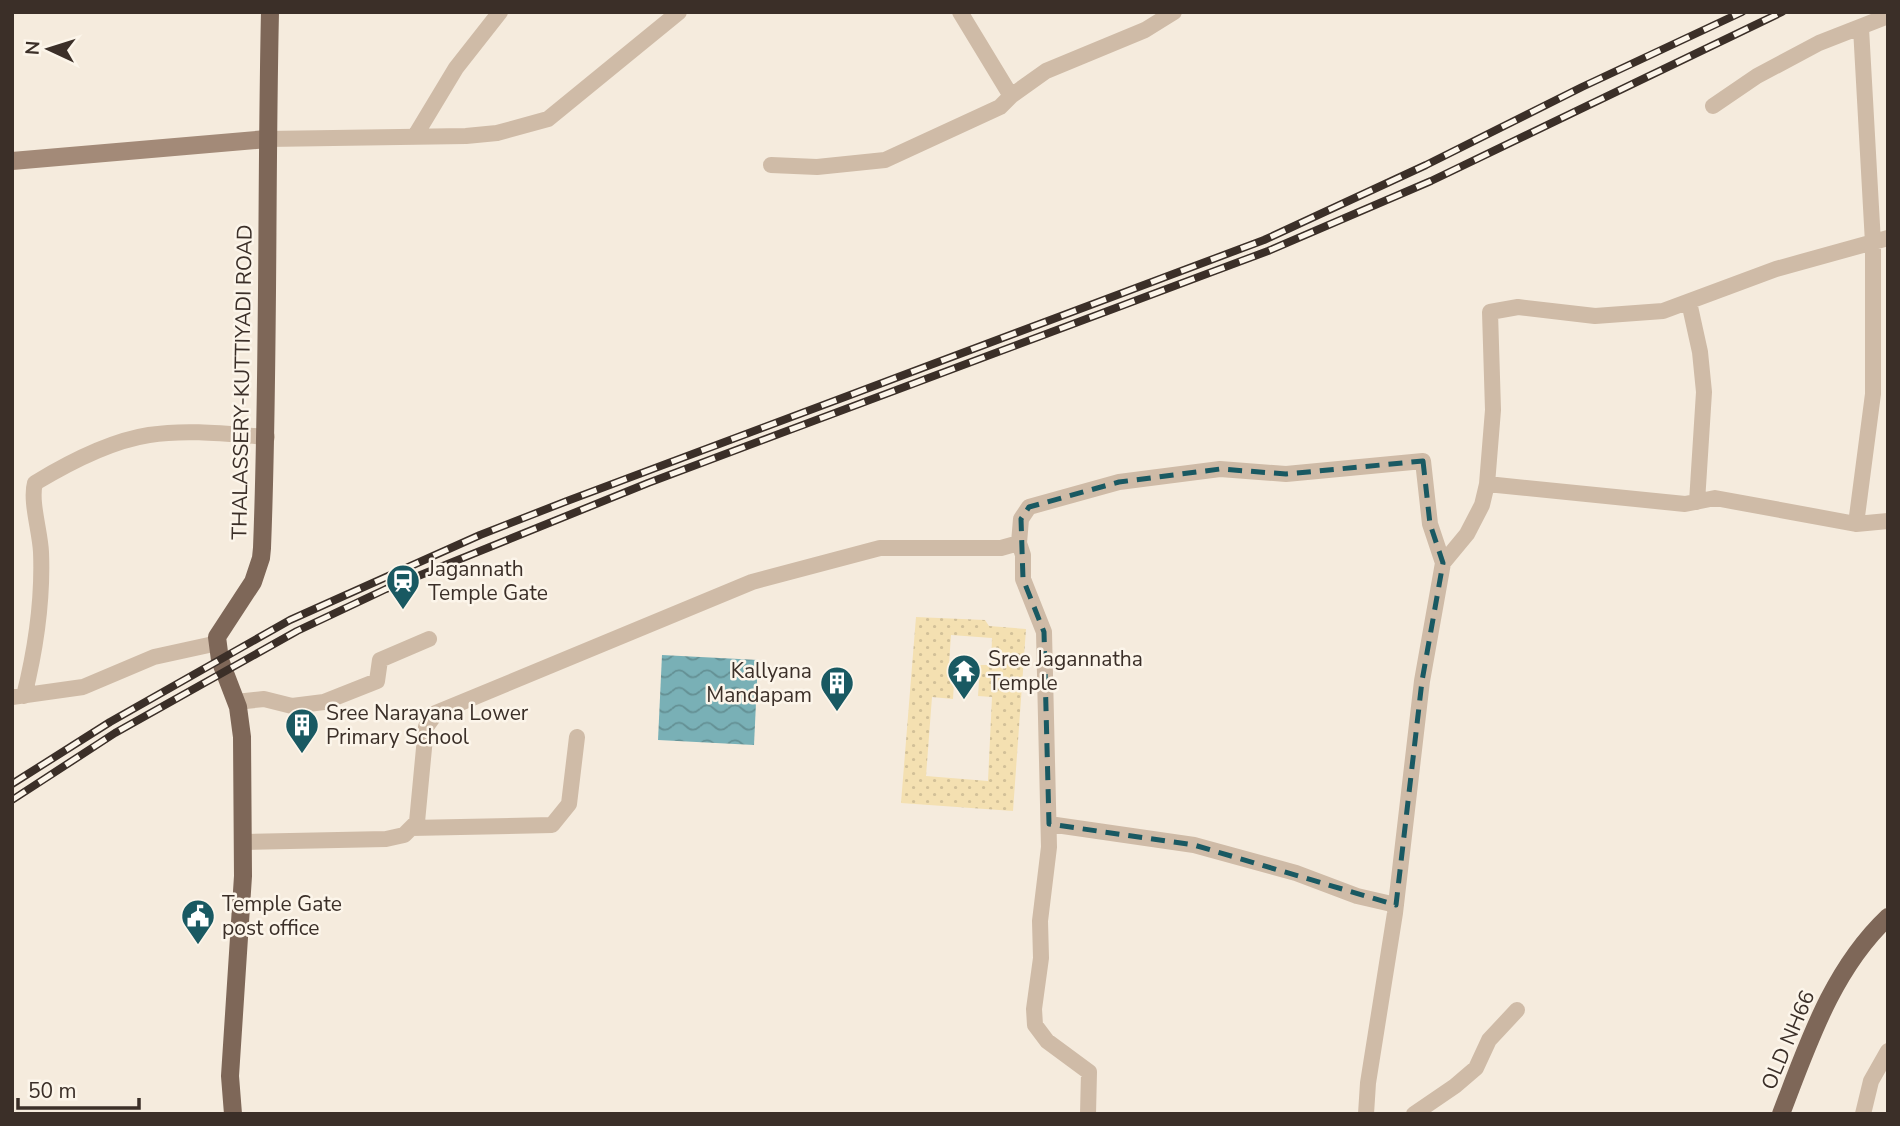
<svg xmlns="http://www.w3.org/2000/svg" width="1900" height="1126" viewBox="0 0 1900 1126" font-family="'Nunito Sans',sans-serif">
<defs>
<pattern id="sand-dots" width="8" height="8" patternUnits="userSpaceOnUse" patternTransform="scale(1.75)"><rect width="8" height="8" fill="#f4e0b1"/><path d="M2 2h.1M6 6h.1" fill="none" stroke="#d2c098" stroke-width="1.8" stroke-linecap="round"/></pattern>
<pattern id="water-waves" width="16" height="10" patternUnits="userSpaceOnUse" patternTransform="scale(1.75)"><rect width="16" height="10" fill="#79b0b6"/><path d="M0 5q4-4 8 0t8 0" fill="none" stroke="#649094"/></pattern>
</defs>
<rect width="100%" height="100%" fill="#f5ebdd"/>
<path fill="url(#sand-dots)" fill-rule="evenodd" d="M 916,617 L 985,620 L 989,626 L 1026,629 L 1013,811 L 901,803 ZM 951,635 L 992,638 L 991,665 L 980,665 L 978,696 L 992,697 L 988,781 L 926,776 L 932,697 L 953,699 L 955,666 L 949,664 Z"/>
<path fill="url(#water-waves)" d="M 662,655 L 758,660 L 754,745 L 658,740 Z"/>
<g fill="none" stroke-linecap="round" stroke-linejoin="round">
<path stroke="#cfbba7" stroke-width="16" d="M 960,12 L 1011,96 L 1046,71 L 1145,30 L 1174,12
M 1713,106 L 1757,76 L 1819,43 L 1888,16
M 415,136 L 456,68 L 500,12
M 267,139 L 466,136 L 497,133 L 548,119 L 679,12
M 771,165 L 817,167 L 885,160 L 1000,107 L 1011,96
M 1689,302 L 1700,352 L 1704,392 L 1697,502
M 1487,484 L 1685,504 L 1715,498 L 1856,524 L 1888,521
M 1856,524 L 1873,394 L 1873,243 L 1861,28
M 1019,543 L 1023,555 L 1023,579 L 1044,632 L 1049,847 L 1040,921 L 1041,958 L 1034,1009 L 1035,1025 L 1047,1041 L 1089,1072 L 1088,1114
M 1443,563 L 1467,534 L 1482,505 L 1487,484 L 1493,410 L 1490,312 L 1518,307 L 1595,316 L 1663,311 L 1776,269 L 1888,238
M 24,696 C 36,648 43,601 41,552 C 40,531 30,501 35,483 C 68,463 110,441 149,435 C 187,429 228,434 267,437
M 12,697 L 83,687 L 154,657 L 218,643
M 236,702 L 264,699 L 292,706 L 324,702 L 377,681 L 380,660 L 429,639
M 1049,824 L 1194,845 L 1296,873 L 1357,896 L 1396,905
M 411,828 L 552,825 L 569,804 L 577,737
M 244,842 L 386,839 L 404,835 L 417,822 L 426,727 L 436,713 L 752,582 L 880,548 L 1001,548 L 1019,543 L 1021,519 L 1029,507 L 1119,482 L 1220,469 L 1286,474 L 1423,461 L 1430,524 L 1443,563 L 1422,681 L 1395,913 L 1368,1083 L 1366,1114
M 1414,1114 L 1455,1086 L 1476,1068 L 1489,1040 L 1517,1010
M 1863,1114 L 1871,1081 L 1888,1051"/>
<path stroke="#a38a78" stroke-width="18" d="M 12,161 L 267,139"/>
<path stroke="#7e6758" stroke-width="18" d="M 233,1114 L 230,1076 L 243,876 L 242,737 L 238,707 L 220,660 L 217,637 L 253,582 L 261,558 L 262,548 C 269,369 266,191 270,12
M 1781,1114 C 1808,1044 1832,970 1888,917"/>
<g stroke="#3b2f28" stroke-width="8">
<path id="rail" d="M 12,784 L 110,722 L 290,620 L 480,535 L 567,501 L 1264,240 L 1426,165 L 1582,87 L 1742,12
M 12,800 L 115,733 L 297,631 L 386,589 L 648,483 L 1268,251 L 1431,181 L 1782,12"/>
</g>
<use href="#rail" stroke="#fcf5ea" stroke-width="5" stroke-dasharray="16" stroke-linecap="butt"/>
</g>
<path fill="none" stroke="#195962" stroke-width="5" stroke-dasharray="14 9" stroke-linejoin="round" d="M 1423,461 L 1430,524 L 1443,563 L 1422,681 L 1396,905 L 1194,845 L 1049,824 L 1044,632 L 1023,579 L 1021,519 L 1029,507 L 1119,482 L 1220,469 L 1286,474 Z"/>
<defs>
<g id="station-pin" transform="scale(1.75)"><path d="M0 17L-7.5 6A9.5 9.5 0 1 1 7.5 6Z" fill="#195962" stroke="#fcf5ea"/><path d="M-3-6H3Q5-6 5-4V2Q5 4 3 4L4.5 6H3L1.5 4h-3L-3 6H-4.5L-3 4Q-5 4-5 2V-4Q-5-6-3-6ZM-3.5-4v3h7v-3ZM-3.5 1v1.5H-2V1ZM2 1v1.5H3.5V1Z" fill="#fff"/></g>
<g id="temple-pin" transform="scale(1.75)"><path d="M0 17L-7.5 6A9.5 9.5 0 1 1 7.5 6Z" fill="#195962" stroke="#fcf5ea"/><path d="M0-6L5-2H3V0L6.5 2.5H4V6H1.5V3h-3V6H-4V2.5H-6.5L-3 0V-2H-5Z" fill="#fff"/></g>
<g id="building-pin" transform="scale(1.75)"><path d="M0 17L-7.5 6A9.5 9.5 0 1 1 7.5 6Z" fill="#195962" stroke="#fcf5ea"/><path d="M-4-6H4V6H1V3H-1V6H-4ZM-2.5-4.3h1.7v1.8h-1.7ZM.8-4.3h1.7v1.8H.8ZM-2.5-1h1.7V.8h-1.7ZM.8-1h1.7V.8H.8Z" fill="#fff"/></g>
<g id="civic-pin" transform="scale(1.75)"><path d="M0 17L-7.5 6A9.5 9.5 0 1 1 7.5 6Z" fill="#195962" stroke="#fcf5ea"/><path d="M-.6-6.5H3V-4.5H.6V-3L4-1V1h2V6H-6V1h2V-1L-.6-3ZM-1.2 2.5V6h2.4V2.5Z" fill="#fff"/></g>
</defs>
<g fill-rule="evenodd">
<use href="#station-pin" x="403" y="581"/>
<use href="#temple-pin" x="964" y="671"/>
<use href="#building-pin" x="837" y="683"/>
<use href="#building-pin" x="302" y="725"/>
<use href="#civic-pin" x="198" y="916"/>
</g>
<g text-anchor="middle" stroke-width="5" stroke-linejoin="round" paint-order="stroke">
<g font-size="21" fill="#3b2f28" stroke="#fcf5ea">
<text transform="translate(242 382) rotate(-89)" y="7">THALASSERY-KUTTIYADI ROAD</text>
<text transform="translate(1788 1040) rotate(-67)" y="7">OLD NH66</text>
</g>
<g font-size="21" fill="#3b2f28" stroke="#fcf5ea" text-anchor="start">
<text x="428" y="576">Jagannath<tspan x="428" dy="24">Temple Gate</tspan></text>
<text x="988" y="666">Sree Jagannatha<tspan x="988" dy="24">Temple</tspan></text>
<text x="812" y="678" text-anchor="end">Kallyana<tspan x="812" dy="24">Mandapam</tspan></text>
<text x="326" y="720">Sree Narayana Lower<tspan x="326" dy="24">Primary School</tspan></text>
<text x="222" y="911">Temple Gate<tspan x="222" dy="24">post office</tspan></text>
</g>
</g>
<rect width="1900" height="1126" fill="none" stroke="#3b2f28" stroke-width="28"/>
<g transform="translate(49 49) rotate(274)" stroke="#fcf5ea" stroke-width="5" paint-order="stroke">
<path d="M0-5L12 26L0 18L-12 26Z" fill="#3b2f28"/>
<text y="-10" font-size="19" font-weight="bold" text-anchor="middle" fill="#3b2f28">N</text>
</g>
<path d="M18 1098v10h121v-10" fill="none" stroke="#3b2f28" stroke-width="3.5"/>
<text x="28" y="1098" font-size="21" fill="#3b2f28" stroke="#fcf5ea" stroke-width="5" paint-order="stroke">50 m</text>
</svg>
